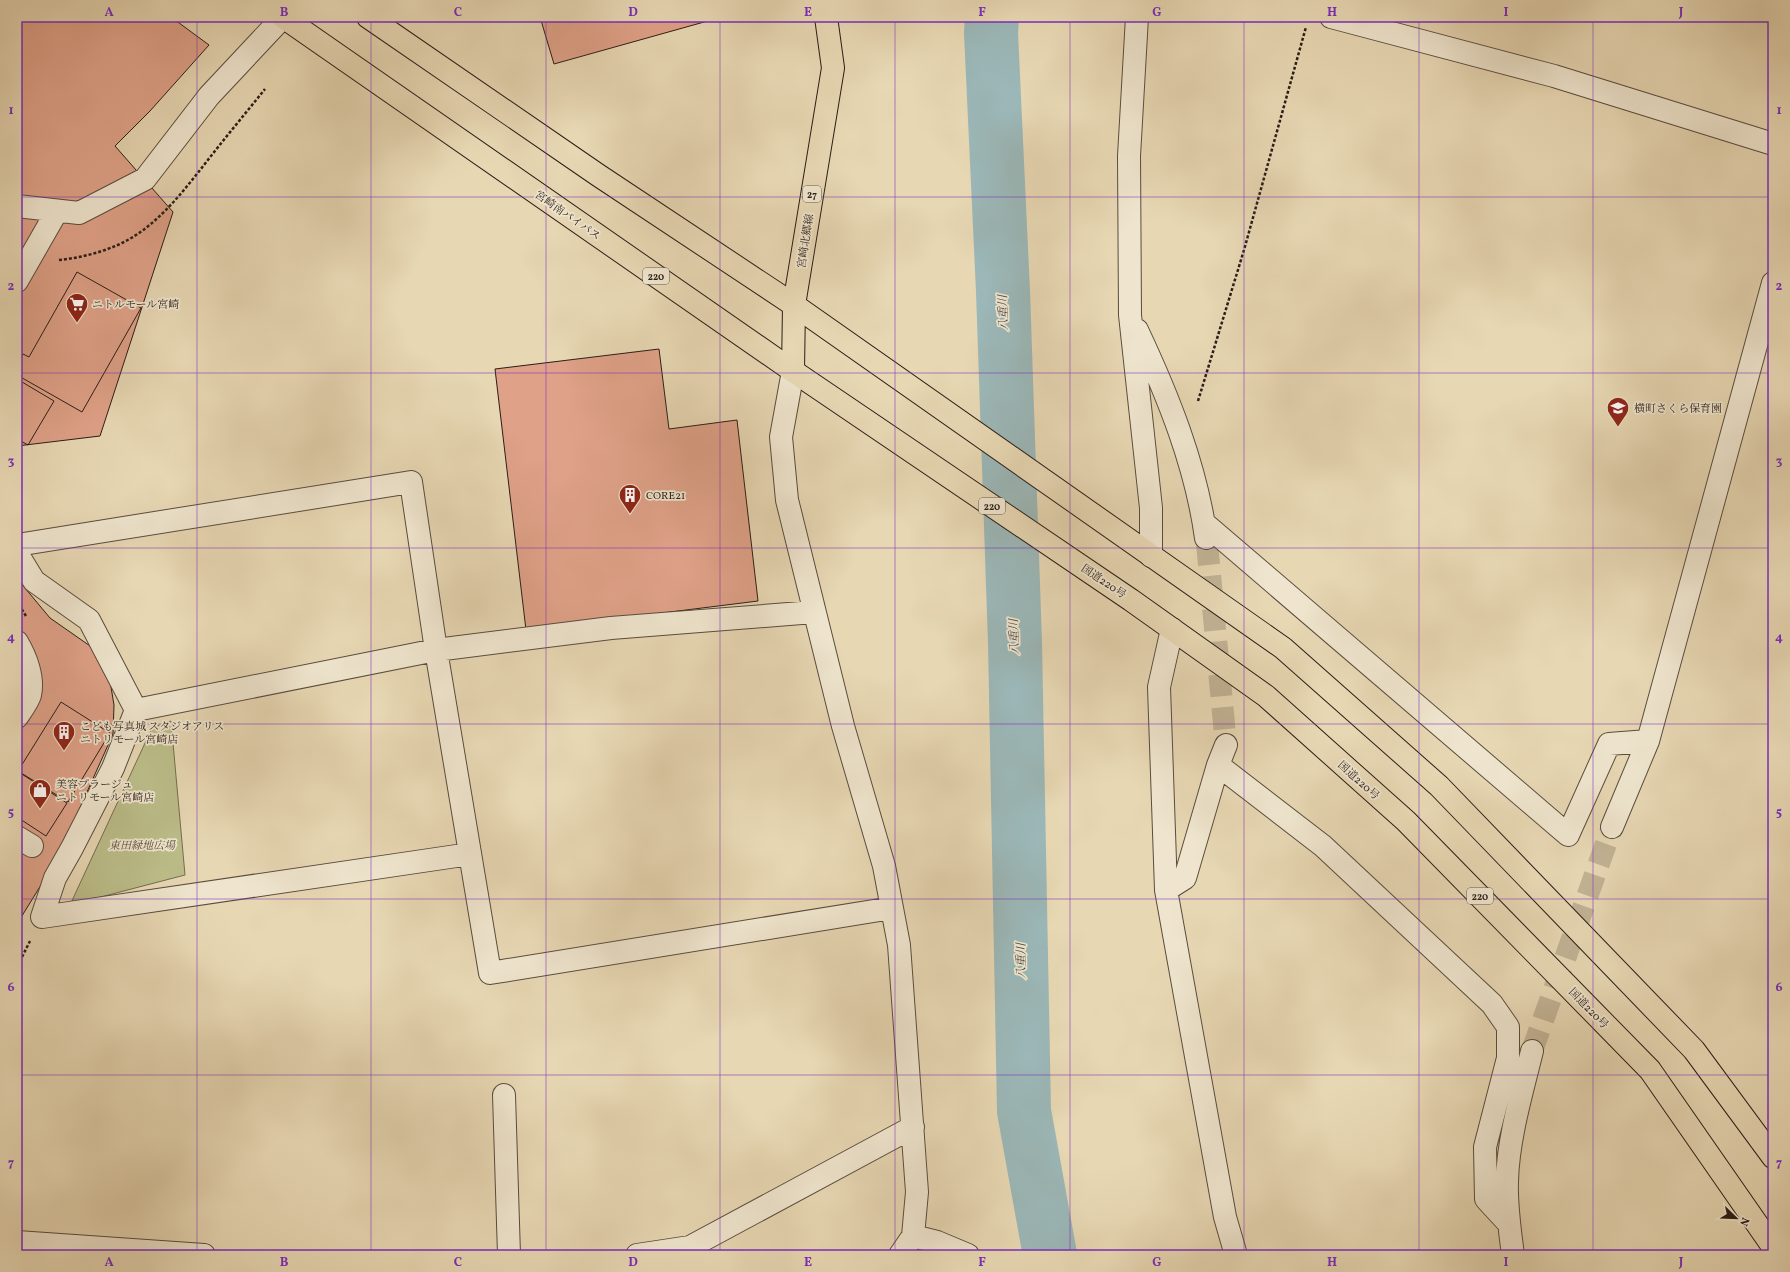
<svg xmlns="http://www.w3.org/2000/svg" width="1790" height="1272" viewBox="0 0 1790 1272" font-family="Vollkorn,'Noto Serif JP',serif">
<rect width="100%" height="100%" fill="#e7d7b3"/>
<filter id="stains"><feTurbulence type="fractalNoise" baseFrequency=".005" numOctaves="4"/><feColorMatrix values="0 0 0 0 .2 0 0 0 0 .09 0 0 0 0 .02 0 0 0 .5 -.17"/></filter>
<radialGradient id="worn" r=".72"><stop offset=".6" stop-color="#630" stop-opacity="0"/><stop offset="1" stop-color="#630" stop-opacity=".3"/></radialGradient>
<path fill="#bbbd89" stroke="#726d50" d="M 171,721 L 185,875 L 70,905 L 152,728 Z"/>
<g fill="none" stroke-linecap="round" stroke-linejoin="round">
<path stroke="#9bb7b7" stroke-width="54" d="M 992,17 L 991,33 L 1003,291 L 1015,643 L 1024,1111 L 1050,1255"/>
</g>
<path fill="#dfa188" stroke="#2a1d17" d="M 17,17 L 171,17 L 209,45 L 150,111 L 115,146 L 173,212 L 100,436 L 17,446 Z
M 540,17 L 722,17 L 554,64 Z
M 77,272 L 141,308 L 82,412 L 17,375 L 17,364 L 23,354 L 29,357 Z
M 659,349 L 669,429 L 737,420 L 758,601 L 526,630 L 495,369 Z
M 17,379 L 54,401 L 28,445 L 17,439 Z
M 17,575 L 25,588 L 50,618 L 93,648 L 109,675 L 114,705 L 113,734 L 57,859 L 17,924 Z
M 61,702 L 110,733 L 68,802 L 18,771 Z
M 17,771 L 67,803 L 46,836 L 17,817 Z"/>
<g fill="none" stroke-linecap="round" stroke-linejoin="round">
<path stroke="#c1b294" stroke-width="22" stroke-dasharray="22 11" stroke-linecap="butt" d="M 1207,543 L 1226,745
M 1532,1051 L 1612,827"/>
<g stroke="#594c3e" stroke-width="24">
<path id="minor" d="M 1137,17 L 1129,156 L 1130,315 L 1151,508 L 1151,556
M 1331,17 L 1554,76 L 1773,144
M 17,206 L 79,213 L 145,179 L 209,96 L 283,17
M 17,281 L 57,211
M 1137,330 C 1168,396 1196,465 1206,538
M 793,371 L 781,437 L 787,500 L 843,726 L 884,866 L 899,945 L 917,1192 L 913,1236 L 900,1255
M 1204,523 L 1568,835 L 1609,744 L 1648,741
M 17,545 L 411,482 L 436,650 L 490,973 L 892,908
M 17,553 L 34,581 L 89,620 L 136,710
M 1172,629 L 1159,687 L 1166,890 L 1225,1217 L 1236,1255
M 17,642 C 26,657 34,678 30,695 C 28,702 21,711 17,717
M 1218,765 L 1226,745
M 1612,827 L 1648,741 L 1773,283
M 17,837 L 32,846
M 470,854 L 42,917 L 55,878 L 72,848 L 113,768 L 136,710 L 436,650 L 611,628 L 814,612
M 1166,890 L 1185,878 L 1218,765 L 1323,846 L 1492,1004 L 1508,1027 L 1508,1058 L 1485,1147 L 1486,1199 L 1509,1224
M 504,1095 L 509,1255
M 913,1236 L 937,1242 L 968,1255
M 17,1242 L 204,1255
M 637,1255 L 690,1247 L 913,1127
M 1513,1255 C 1510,1231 1506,1206 1507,1181 C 1508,1139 1522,1092 1532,1051"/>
</g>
<g stroke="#2a1d17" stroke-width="24">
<path id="major" d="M 793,371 L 794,305 L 833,68 L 826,17"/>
</g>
<g stroke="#2a1d17" stroke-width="24">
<path id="highway" d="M 283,17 L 793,371 L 1131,600 L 1266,696 L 1406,821 L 1650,1070 L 1773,1247
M 368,17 L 598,175 L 794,305 L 1283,648 L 1439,786 L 1694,1050 L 1773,1157"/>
</g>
<path stroke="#2a1d17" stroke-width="2.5" stroke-dasharray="3 2" stroke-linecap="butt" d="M 59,260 C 87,257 116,249 139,233 C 165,215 185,189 204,165 C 224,139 245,114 265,89
M 17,314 L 21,307
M 1198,401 L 1244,250 L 1306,27
M 19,605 L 26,616
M 17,971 L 21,959 L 30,941"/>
<use href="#minor" stroke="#efe5ce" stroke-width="22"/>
<use href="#major" stroke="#e7d7b3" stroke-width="22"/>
<use href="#highway" stroke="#e7d7b3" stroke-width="22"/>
</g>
<path fill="none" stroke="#7b2cbf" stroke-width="1" stroke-opacity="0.55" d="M 197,17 L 197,1255M 371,17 L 371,1255M 546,17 L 546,1255M 720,17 L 720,1255M 895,17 L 895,1255M 1070,17 L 1070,1255M 1244,17 L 1244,1255M 1419,17 L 1419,1255M 1593,17 L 1593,1255M 17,197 L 1773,197M 17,373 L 1773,373M 17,548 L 1773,548M 17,724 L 1773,724M 17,899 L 1773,899M 17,1075 L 1773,1075"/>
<defs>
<g id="supermarket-pin" transform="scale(1.15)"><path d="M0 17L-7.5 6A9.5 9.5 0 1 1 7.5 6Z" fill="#8f2418" stroke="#efe5ce"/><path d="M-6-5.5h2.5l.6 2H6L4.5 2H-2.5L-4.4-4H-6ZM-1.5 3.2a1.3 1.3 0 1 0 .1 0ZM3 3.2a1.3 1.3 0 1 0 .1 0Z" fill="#fff"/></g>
<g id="school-pin" transform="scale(1.15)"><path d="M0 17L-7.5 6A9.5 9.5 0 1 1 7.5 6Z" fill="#8f2418" stroke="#efe5ce"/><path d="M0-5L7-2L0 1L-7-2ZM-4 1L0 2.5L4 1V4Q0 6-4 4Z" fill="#fff"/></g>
<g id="building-pin" transform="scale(1.15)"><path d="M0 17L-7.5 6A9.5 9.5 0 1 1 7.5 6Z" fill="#8f2418" stroke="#efe5ce"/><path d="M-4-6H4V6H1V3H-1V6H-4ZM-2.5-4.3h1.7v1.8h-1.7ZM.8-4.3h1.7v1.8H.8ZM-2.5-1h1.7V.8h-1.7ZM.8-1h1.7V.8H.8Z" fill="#fff"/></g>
<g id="shop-pin" transform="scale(1.15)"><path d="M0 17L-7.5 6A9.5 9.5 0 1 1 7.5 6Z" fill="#8f2418" stroke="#efe5ce"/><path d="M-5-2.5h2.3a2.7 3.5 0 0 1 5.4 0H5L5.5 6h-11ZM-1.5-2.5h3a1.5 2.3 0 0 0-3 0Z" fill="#fff"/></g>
</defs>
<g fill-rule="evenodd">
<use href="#supermarket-pin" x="77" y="304"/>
<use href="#school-pin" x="1618" y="408"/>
<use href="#building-pin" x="630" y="495"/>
<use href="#building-pin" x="64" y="732"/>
<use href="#shop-pin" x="40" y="790"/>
</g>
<g text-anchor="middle" stroke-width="3.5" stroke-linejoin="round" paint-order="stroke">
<g fill="#efe5ce" stroke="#65594e" stroke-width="1">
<rect x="803" y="186" width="18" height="16" rx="3"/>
<rect x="643" y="268" width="26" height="16" rx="3"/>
<rect x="979" y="498" width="26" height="16" rx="3"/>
<rect x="1467" y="888" width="26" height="16" rx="3"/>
</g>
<g font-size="10" font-weight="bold" fill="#2a1d17">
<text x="812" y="198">27</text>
<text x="656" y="280">220</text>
<text x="992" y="510">220</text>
<text x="1480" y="900">220</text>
</g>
<g font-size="11" fill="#2a1d17" stroke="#efe5ce">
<text transform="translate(568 215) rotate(35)" y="4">宮崎南バイパス</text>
<text transform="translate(805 241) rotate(-81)" y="4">宮崎北郷線</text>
<text transform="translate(1104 581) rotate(34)" y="4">国道220号</text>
<text transform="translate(1359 780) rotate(42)" y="4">国道220号</text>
<text transform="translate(1589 1008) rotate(46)" y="4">国道220号</text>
</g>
<g font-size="11" fill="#2a1d17" stroke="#efe5ce" text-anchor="start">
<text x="92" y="308">ニトルモール宮崎</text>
<text x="1634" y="412">横町さくら保育園</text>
<text x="646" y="499">CORE21</text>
<text x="80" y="730">こども写真城 スタジオアリス<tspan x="80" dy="13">ニトリモール宮崎店</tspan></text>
<text x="56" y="788">美容プラージュ<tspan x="56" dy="13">ニトリモール宮崎店</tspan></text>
</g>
<g font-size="11" font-style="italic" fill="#564d39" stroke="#efe5ce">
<text x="142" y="849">東田緑地広場</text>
</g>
<g font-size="12" font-style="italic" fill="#4c4b47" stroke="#efe5ce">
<text transform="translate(1003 313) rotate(-92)" y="4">八重川</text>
<text transform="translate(1014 637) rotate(-92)" y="4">八重川</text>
<text transform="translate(1021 961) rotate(-91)" y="4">八重川</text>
</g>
</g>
<rect width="1790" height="1272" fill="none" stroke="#e7d7b3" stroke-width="44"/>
<g transform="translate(1736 1218) rotate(113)" stroke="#efe5ce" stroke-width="3" paint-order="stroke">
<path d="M0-3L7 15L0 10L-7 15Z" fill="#2a1d17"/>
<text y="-6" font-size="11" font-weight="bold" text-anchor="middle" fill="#2a1d17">N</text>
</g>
<rect x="22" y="22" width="1746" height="1228" fill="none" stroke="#7b2cbf" stroke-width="1.5"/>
<g font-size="13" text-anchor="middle" font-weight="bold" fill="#7b2cbf">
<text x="109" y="16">A</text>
<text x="284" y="16">B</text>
<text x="458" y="16">C</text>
<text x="633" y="16">D</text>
<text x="808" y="16">E</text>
<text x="982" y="16">F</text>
<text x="1157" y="16">G</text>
<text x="1332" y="16">H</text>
<text x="1506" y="16">I</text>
<text x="1681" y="16">J</text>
<text x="11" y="114">1</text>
<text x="1779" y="114">1</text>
<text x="11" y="290">2</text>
<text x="1779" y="290">2</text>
<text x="11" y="465">3</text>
<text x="1779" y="465">3</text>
<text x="11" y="641">4</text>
<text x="1779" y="641">4</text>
<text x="11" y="816">5</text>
<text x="1779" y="816">5</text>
<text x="11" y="991">6</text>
<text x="1779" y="991">6</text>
<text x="11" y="1167">7</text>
<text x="1779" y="1167">7</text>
<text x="109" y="1266">A</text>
<text x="284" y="1266">B</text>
<text x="458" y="1266">C</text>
<text x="633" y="1266">D</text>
<text x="808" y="1266">E</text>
<text x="982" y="1266">F</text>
<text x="1157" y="1266">G</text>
<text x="1332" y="1266">H</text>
<text x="1506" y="1266">I</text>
<text x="1681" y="1266">J</text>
</g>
<rect width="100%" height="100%" filter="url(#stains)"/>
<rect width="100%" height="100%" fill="url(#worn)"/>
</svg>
